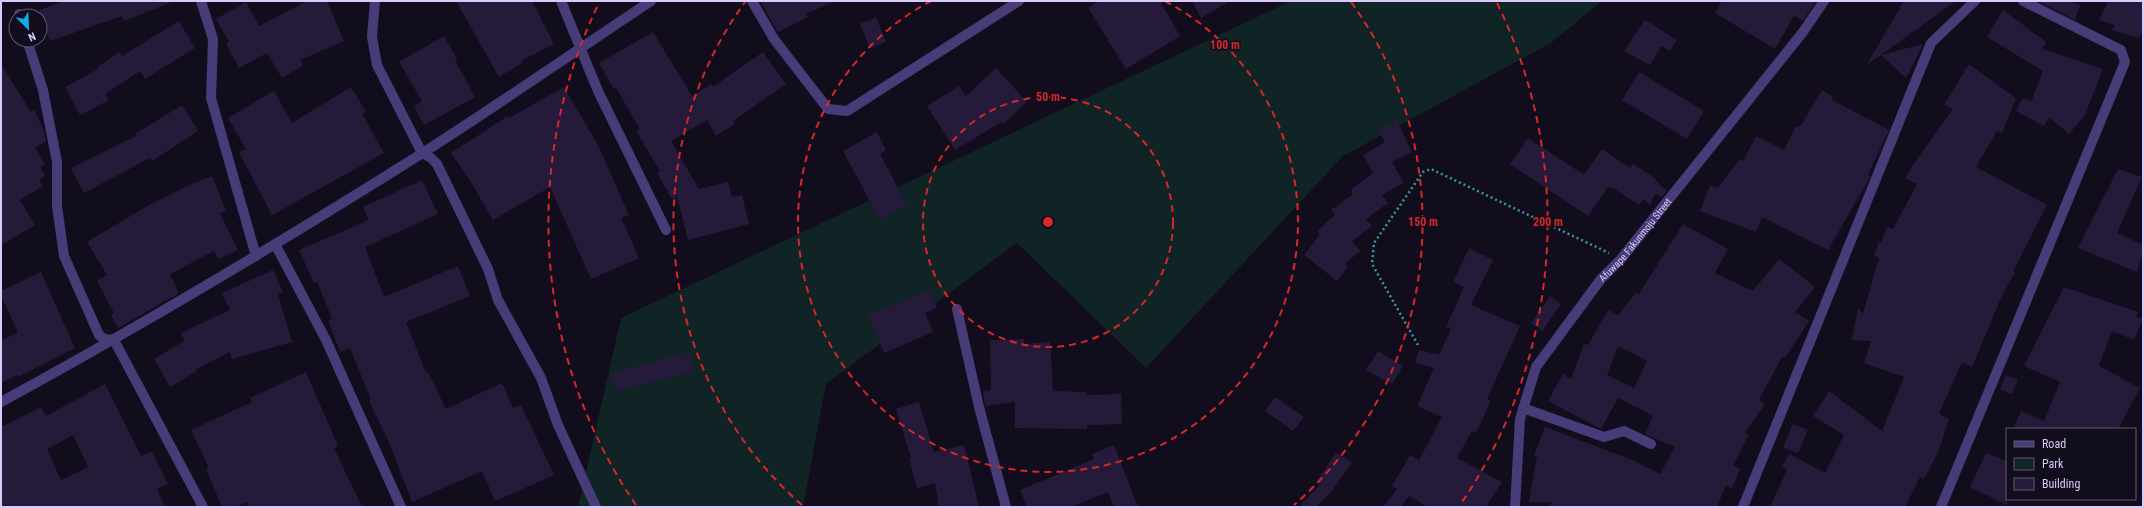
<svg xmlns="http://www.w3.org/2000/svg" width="2144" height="508" viewBox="0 0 2144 508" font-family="'Roboto Condensed',sans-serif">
<rect width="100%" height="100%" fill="#120d1c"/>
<path fill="#102325" d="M 1291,1 L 1602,1 L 1551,43 L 1343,156 L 1146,368 L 1017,243 L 826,384 L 803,507 L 578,507 L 621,318 Z"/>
<path fill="#261a3b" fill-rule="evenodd" d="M 64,1 L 172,1 L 172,2 L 124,21 L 122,16 L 50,41 L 39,10 Z
M 307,1 L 327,1 L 344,41 L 300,60 L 303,66 L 282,78 L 267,53 L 239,68 L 226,44 L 229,42 L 216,19 L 246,2 L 259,26 Z
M 456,1 L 532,1 L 554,44 L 521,61 L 522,63 L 499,77 Z
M 760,1 L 835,1 L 806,14 L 808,17 L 778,32 Z
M 1099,1 L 1160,1 L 1180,36 L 1126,69 L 1088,8 Z
M 1192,1 L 1230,1 L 1201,18 Z
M 1722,1 L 1816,1 L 1803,21 L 1794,15 L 1775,49 L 1715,13 Z
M 1904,1 L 1956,1 L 1881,55 L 1923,44 L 1906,78 L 1881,55 L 1867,64 Z
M 2038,1 L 2068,1 L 2080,5 L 2075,20 Z
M 2108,1 L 2143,1 L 2143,29 L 2139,38 L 2112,30 L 2115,25 L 2099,20 Z
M 2003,10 L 2046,42 L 2042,49 L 2103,69 L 2085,115 L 2069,134 L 2049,117 L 2044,126 L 2016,111 L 2023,98 L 2031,102 L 2043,71 L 1987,37 Z
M 876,17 L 886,42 L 870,48 L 860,24 Z
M 1645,20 L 1677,40 L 1670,51 L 1661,46 L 1650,65 L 1624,51 Z
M 179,21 L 195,48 L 145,79 L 140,71 L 105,94 L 109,100 L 80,115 L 65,87 L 98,69 L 97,68 L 119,52 L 122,56 Z
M 653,32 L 692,96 L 712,84 L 713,87 L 763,52 L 786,84 L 733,121 L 735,124 L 716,136 L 707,120 L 671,141 L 699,189 L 728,182 L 732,197 L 742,195 L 749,224 L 688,240 L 677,196 L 672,199 L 657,173 L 660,171 L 636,131 L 640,129 L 616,88 L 614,89 L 599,63 Z
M 444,36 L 457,59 L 455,60 L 475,97 L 424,125 L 414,106 L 422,101 L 399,62 Z
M 1,64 L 31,112 L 34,110 L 44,131 L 46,142 L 35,147 L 45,165 L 40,167 L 45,176 L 39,180 L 43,186 L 20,200 L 35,225 L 1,245 Z
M 1969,64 L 2016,98 L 2002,133 L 1997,131 L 1976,167 L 2047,205 L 2013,271 L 2015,272 L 2001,298 L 1972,367 L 1962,362 L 1939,414 L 1949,419 L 1939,450 L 1924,479 L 1920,477 L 1905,507 L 1770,507 L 1787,470 L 1782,467 L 1789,454 L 1825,473 L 1844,435 L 1813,416 L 1829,391 L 1882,431 L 1904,377 L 1864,363 L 1871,341 L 1852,340 L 1858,308 L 1863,314 L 1879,258 L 1874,255 L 1879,242 L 1881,242 L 1887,227 L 1893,229 L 1917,184 L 1905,178 L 1914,163 L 1953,109 L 1944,105 Z
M 996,68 L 1027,102 L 1003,124 L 1001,122 L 955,150 L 927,106 L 959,86 L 966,96 Z
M 1639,72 L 1704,111 L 1687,139 L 1622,100 Z
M 351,87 L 366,112 L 362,114 L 384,153 L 272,215 L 239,152 L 246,149 L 228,118 L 274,91 L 292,123 Z
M 564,87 L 599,147 L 629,215 L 621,218 L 639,258 L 591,279 L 550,187 L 493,220 L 469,179 L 451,153 L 508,116 L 509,118 Z
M 1822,90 L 1833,97 L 1832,100 L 1889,130 L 1868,174 L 1870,176 L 1869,179 L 1828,250 L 1762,217 L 1756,232 L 1700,211 L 1710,185 L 1718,188 L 1740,159 L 1743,161 L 1756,136 L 1784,150 L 1796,126 L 1800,127 Z
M 182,105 L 198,131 L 152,161 L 150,158 L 84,193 L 71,168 L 136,136 L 135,134 Z
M 1397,121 L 1412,152 L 1392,162 L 1404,183 L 1382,195 L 1388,203 L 1366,219 L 1372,226 L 1352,241 L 1360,251 L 1345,264 L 1348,267 L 1337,281 L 1304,255 L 1320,234 L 1317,231 L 1335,215 L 1331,210 L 1353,194 L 1351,190 L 1373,173 L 1363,155 L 1385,142 L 1379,130 Z
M 877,132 L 886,150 L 880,154 L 907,205 L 880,220 L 843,151 Z
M 1528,138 L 1584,175 L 1602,149 L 1630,168 L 1633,164 L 1656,179 L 1655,180 L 1667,191 L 1662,197 L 1655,194 L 1650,205 L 1643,199 L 1639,205 L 1613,188 L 1612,189 L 1608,187 L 1588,216 L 1510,164 Z
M 2118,169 L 2142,177 L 2117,233 L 2143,245 L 2143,252 L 2137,272 L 2078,248 Z
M 212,176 L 226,211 L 220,213 L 238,250 L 218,259 L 214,251 L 170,274 L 179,293 L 118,328 L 111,315 L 114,313 L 97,281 L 107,275 L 87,242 L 149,205 L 187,186 Z
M 422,180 L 438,214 L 365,247 L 384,297 L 458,266 L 470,296 L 406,322 L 426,373 L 428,372 L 446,409 L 502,383 L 513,408 L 521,405 L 554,475 L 495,501 L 482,471 L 412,502 L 388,440 L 369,401 L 371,400 L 350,348 L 340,352 L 328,320 L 332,319 L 317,281 L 314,283 L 299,250 L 369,220 L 363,207 Z
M 1683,224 L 1728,249 L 1715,273 L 1753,291 L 1779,259 L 1815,287 L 1795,312 L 1809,321 L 1785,358 L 1782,357 L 1759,400 L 1765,404 L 1745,433 L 1749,435 L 1733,465 L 1740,469 L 1732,489 L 1726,485 L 1717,507 L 1550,507 L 1552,502 L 1529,502 L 1537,456 L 1534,455 L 1545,427 L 1632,460 L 1660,474 L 1675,447 L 1645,434 L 1653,416 L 1618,398 L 1601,429 L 1548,401 L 1563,374 L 1571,379 L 1584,344 L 1588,345 L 1608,310 L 1618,315 L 1636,293 L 1639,294 ZM 1618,346 L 1647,361 L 1634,388 L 1607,375 Z
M 1469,248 L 1493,260 L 1471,305 L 1520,326 L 1487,399 L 1491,401 L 1476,433 L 1472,431 L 1457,458 L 1502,482 L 1486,507 L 1428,507 L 1409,496 L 1400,507 L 1383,507 L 1397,489 L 1392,486 L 1410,455 L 1419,460 L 1442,417 L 1417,406 L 1434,368 L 1415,363 L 1419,350 L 1439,355 L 1451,329 L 1446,327 L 1464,287 L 1453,282 Z
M 273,270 L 283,292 L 278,294 L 292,342 L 232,359 L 230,352 L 196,369 L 197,371 L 170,387 L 154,359 L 184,341 L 181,333 L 230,310 L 222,293 Z
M 41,272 L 75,348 L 18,377 L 17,375 L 1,383 L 1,341 L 18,332 L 1,296 L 1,291 Z
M 2064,287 L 2138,312 L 2136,317 L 2143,319 L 2134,340 L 2112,331 L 2100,363 L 2099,366 L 2140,388 L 2118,429 L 2013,429 L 2021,411 L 2044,421 L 2060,382 L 2024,366 Z
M 929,290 L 937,308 L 925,313 L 933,332 L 884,353 L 868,315 Z
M 1550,296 L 1561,304 L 1542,331 L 1531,323 Z
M 1024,339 L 1024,344 L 1050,342 L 1053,391 L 1087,392 L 1087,395 L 1121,394 L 1122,424 L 1087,425 L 1087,429 L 1015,428 L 1015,402 L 985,406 L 983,391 L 991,390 L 990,340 Z
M 1378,351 L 1403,366 L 1392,384 L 1366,370 Z
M 689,352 L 694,371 L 616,391 L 611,373 Z
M 306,372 L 338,446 L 334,448 L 362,507 L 249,507 L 247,502 L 235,507 L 222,507 L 206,469 L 209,468 L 191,430 L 252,402 L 250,398 Z
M 2006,375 L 2018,380 L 2012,394 L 2000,389 Z
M 105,384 L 141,456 L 152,451 L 168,484 L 157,489 L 165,507 L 1,507 L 1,427 L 41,407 L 46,416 ZM 73,435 L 88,467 L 61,480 L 47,449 Z
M 1275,397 L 1304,417 L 1293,431 L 1265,411 Z
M 919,402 L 934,452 L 964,445 L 979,507 L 939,507 L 935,483 L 917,488 L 909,458 L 911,458 L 896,409 Z
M 1793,424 L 1808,430 L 1798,453 L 1783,447 Z
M 1114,445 L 1138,507 L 1114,507 L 1108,492 L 1071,507 L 1027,507 L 1020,490 L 1094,459 L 1092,454 Z
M 1336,453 L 1352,462 L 1331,492 L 1316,507 L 1299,507 L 1320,485 L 1316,482 Z
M 1986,453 L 2007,461 L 2007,505 L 1970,487 Z"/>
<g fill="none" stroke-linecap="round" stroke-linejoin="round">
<path stroke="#359aa6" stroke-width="2.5" stroke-dasharray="2 3" stroke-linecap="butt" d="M 1418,345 L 1372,264 L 1374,243 L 1423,172 L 1431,169 L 1609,253"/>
<g stroke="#473b78" stroke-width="10">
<path d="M 201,1 L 213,39 L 211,98 L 256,256"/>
<path d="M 375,1 L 372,37 L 377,65 L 422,153 L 431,158 L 437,164 L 488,269 L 498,300 L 541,378 L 558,425 L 596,507"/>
<path d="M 561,1 L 598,91 L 666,230"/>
<path d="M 752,1 L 774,39 L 828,109 L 847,111 L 1019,1"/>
<path d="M 19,14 L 20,16"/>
<path d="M 27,40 L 43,90 L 57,162 L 57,206 L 64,256 L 99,335 L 104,339 L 114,340 L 203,507"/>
<path d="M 275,244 L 326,340 L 401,507"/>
<path d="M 957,309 L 979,407 L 1006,507"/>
<path d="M 1,402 C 144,324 283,241 421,154 C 498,105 574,52 651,1"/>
<path d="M 1523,408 L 1604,437 L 1624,431 L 1651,444"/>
<path id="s1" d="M 1515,507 L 1520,419 L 1536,367 L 1601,279 L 1621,259 L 1803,32 L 1824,1"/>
<path d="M 1743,507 L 1931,43 L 1975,1"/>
<path d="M 1941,507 L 2125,62 L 2121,50 L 2023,1"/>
</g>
</g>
<g fill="none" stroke="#d62828" stroke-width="2" stroke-dasharray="7 5">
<circle cx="1048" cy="222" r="125"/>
<path d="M1165 1A250 250 0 1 1 931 1"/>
<path d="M802 505A375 375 0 0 1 745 2M1351 2A375 375 0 0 1 1294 505"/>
<path d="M636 505A500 500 0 0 1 599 3M1497 3A500 500 0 0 1 1460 505"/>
</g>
<g text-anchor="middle" stroke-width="3" stroke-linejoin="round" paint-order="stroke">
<g font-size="10" fill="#d8cbfb" stroke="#120d1c">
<text dy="4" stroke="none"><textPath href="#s1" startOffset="304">Afuwape Fakunmoju Street</textPath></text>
</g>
</g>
<circle cx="1048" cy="222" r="6" fill="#d62828" stroke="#120d1c" stroke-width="2"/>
<g font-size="12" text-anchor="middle" font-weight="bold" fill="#d62828" stroke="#120d1c" stroke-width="3" stroke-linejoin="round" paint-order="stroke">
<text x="1225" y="49">100 m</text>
<text x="1048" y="101">50 m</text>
<text x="1423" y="226">150 m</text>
<text x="1548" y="226">200 m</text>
</g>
<rect width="2144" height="508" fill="none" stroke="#d8cbfb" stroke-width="4"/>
<rect x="2006" y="428" width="130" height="72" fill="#120d1c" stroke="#615975"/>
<rect x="2014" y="441" width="20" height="6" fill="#473b78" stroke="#615975"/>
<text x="2042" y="448" font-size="12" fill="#d8cbfb">Road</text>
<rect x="2014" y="458" width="20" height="12" fill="#102325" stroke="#615975"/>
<text x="2042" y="468" font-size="12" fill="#d8cbfb">Park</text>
<rect x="2014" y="478" width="20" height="12" fill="#261a3b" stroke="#615975"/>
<text x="2042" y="488" font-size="12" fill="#d8cbfb">Building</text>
<g transform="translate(28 28) rotate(156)"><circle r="19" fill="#120d1c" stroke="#615975"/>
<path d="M0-3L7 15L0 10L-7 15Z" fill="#0fabe3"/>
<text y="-6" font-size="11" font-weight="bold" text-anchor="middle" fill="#d8cbfb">N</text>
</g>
</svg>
